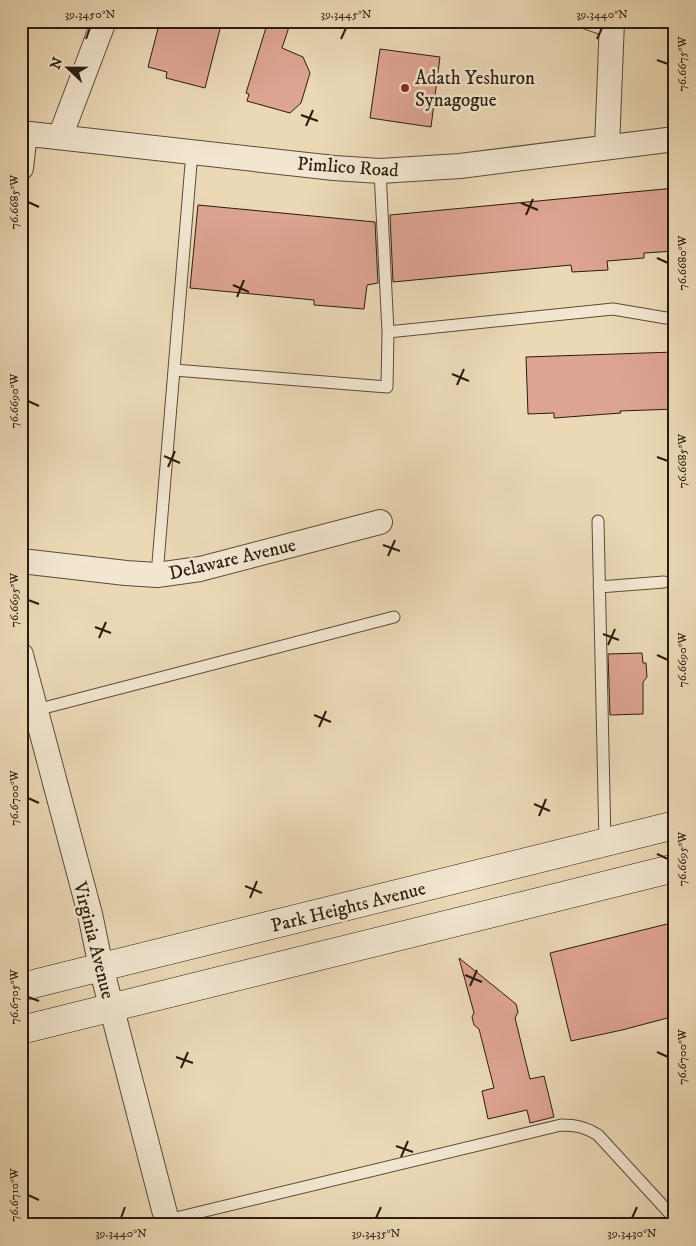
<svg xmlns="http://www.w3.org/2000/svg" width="696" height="1246" viewBox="0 0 696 1246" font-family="'IM FELL DW Pica',serif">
<rect width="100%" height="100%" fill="#ebd9b6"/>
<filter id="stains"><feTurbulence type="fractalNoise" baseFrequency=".004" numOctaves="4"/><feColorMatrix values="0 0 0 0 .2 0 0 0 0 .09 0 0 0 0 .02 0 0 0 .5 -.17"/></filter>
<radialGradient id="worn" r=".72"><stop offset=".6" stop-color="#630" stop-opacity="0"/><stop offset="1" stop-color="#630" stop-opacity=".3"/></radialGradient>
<path fill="#dea492" stroke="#2b1c0f" d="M 160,21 L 222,21 L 205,88 L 166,78 L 167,72 L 148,67 Z
M 268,21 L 291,21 L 282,48 L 303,57 L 310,73 L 301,103 L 290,113 L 247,101 L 249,94 L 246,93 Z
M 380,49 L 440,57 L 431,127 L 370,118 Z
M 675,188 L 675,251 L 644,253 L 644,258 L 607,261 L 608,270 L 572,272 L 571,265 L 393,282 L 390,215 Z
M 198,205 L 375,222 L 378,283 L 367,285 L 364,309 L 314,305 L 314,300 L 190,288 Z
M 675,352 L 675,409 L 620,411 L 621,413 L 554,418 L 554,413 L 528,414 L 526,357 Z
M 642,653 L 643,663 L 646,663 L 647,677 L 643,682 L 643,714 L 610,715 L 608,654 Z
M 675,922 L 675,1016 L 622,1030 L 571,1041 L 550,953 Z
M 459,958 L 516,1004 L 518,1012 L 515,1018 L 530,1079 L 544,1076 L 554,1117 L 530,1123 L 527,1110 L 488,1119 L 482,1091 L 494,1088 L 479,1029 L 474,1025 L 472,1017 L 474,1013 Z"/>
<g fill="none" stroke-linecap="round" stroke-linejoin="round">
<g stroke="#5b4b39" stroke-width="13">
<path id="lane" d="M 580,21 L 611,32
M 388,332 L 613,309 L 666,318 L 675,317
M 174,370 L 387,387 L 388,332 L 380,171
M 598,521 L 605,842
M 157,575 L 192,152
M 599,587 L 664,582
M 36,710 L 394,617
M 147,1225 L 561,1125 C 576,1125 585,1127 598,1135 L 675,1219"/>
</g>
<g stroke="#5b4b39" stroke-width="26">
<path id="street" d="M 21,133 L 334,168 L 380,171 L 460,166 L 675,139
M 60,137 L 104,21
M 607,147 L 612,21
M 21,168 L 25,133
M 21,561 L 126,573 L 157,575 L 200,569 L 380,522
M 21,655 L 90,914 L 101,967 L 168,1225"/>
</g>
<g stroke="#2b1c0f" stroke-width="29">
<path id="secondary" d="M 21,987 L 675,825
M 21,1030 L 675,868"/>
</g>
<use href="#lane" stroke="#f2e6d0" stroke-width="11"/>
<use href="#street" stroke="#f2e6d0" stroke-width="24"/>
<use href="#secondary" stroke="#f2e6d0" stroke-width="28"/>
</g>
<path fill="none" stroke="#2b1c0f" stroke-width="2" d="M 86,39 L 90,28M 341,39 L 346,28M 597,39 L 602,28M 657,60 L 668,64M 301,115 L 318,121M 306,126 L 313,110M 28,202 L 39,207M 521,203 L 538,210M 526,215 L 533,199M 657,258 L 668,263M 233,285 L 249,292M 237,297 L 244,280M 452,374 L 469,381M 457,385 L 464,369M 28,401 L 39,406M 164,456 L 180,463M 657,457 L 668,461M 168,467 L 175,451M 383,545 L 400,551M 388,556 L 395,540M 28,600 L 39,604M 95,627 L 111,633M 603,634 L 619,640M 99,638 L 106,622M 608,645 L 615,629M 657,655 L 668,660M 314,715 L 331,722M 319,727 L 326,711M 28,798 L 39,803M 534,804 L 550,811M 539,816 L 546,799M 657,854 L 668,859M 245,886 L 262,893M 250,898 L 257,881M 465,975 L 482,982M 470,986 L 477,970M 28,997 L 39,1001M 657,1052 L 668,1057M 176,1057 L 193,1063M 181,1068 L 188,1052M 396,1146 L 413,1152M 401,1157 L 408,1141M 28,1195 L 39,1200M 121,1218 L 125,1207M 376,1218 L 381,1207M 632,1218 L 637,1207"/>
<circle fill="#8f2418" stroke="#f2e6d0" stroke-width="2" cx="405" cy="88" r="5"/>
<g text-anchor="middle" stroke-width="5" stroke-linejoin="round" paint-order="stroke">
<g font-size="19" fill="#2b1c0f" stroke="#f2e6d0" text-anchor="start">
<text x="415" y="84">Adath Yeshuron<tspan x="415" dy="22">Synagogue</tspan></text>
</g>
<g font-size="19" fill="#2b1c0f" stroke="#f2e6d0">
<text transform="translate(348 166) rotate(4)" y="7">Pimlico Road</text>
<text transform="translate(232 558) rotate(-13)" y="7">Delaware Avenue</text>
<text transform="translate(348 906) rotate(-14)" y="7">Park Heights Avenue</text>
<text transform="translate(95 940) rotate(76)" y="7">Virginia Avenue</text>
</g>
</g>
<rect width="696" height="1246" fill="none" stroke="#ebd9b6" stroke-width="55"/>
<g transform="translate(68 68) rotate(292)" stroke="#f2e6d0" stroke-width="4" paint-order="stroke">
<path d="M0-4L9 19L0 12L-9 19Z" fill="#2b1c0f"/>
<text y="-8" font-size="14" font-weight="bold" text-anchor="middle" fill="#2b1c0f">N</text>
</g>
<rect x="28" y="28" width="640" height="1190" fill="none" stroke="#2b1c0f" stroke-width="2"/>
<g font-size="12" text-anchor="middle" fill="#2b1c0f">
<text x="90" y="18">39.3450°N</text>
<text x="346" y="18">39.3445°N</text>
<text x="602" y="18">39.3440°N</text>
<text transform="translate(682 64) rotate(-90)" y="4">76.6675°W</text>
<text transform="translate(14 202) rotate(-90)" y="4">76.6685°W</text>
<text transform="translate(682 263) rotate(-90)" y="4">76.6680°W</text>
<text transform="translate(14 401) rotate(-90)" y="4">76.6690°W</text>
<text transform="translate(682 461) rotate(-90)" y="4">76.6685°W</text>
<text transform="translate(14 600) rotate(-90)" y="4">76.6695°W</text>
<text transform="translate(682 660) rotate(-90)" y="4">76.6690°W</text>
<text transform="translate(14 798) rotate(-90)" y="4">76.6700°W</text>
<text transform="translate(682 859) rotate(-90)" y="4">76.6695°W</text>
<text transform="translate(14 997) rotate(-90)" y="4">76.6705°W</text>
<text transform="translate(682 1057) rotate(-90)" y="4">76.6700°W</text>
<text transform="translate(14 1195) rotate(-90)" y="4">76.6710°W</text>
<text x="121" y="1237">39.3440°N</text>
<text x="376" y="1237">39.3435°N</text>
<text x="632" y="1237">39.3430°N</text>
</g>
<rect width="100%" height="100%" filter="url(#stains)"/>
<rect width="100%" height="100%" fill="url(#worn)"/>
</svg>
